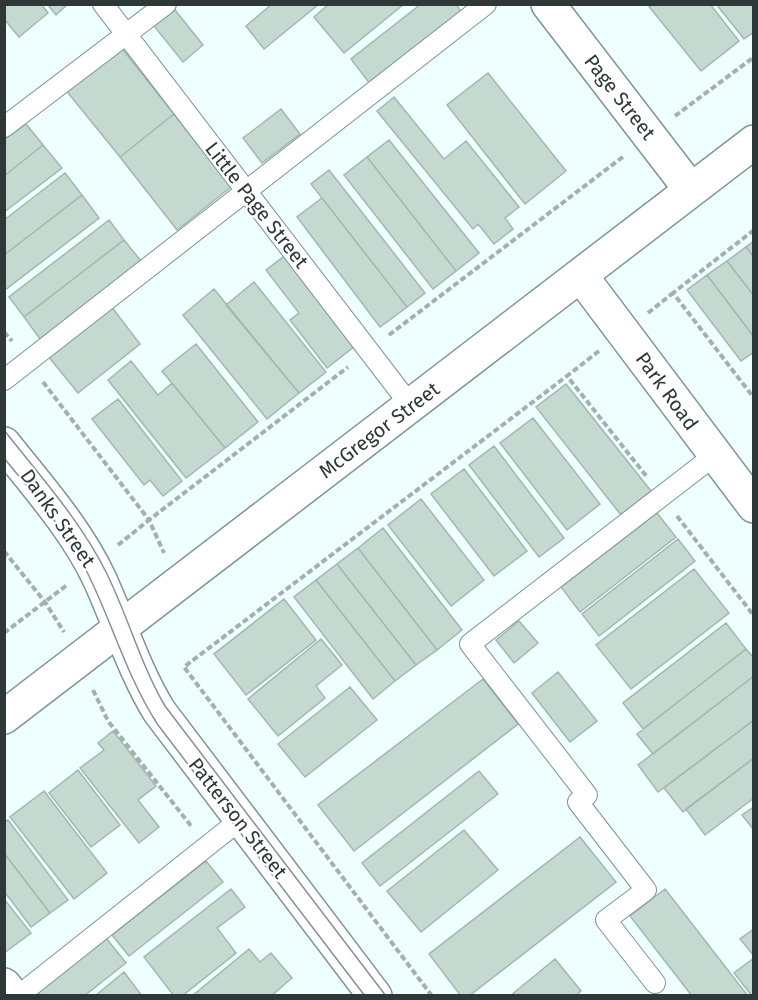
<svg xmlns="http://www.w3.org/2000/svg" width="758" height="1000" viewBox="0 0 758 1000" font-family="'Fira Sans',sans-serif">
<rect width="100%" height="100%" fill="#effefe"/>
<path fill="#c4dad1" stroke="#a2b7af" stroke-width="1.5" d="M 4,4 L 41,4 L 48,13 L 19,37 L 4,19 Z
M 47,4 L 68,4 L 56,15 Z
M 272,4 L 319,4 L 264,49 L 246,26 Z
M 329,4 L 404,4 L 344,53 L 314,17 Z
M 421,4 L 456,4 L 462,13 L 370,84 L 351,59 Z
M 647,4 L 710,4 L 739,41 L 701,71 Z
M 716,4 L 754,4 L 754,32 L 744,39 Z
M 175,10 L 203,45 L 183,62 L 154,26 Z
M 120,46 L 174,114 L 120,157 L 65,89 Z
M 488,73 L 566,171 L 525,204 L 447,105 Z
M 394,97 L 444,159 L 466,141 L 519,207 L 505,218 L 513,229 L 494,244 L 478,224 L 473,229 L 377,111 Z
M 281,109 L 300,134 L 262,163 L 243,138 Z
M 174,114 L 231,187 L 177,230 L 120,157 Z
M 26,124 L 43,145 L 4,176 L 4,140 Z
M 389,140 L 479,253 L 456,271 L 367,157 Z
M 43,145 L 62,168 L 4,212 L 4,176 Z
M 367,157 L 456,271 L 433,289 L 344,175 Z
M 329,170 L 425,293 L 407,307 L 311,184 Z
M 65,173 L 82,195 L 4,255 L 4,220 Z
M 82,195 L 99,218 L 5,290 L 4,255 Z
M 322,198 L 407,307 L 380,327 L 297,217 Z
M 109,220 L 124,240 L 24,317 L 9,297 Z
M 124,240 L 141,261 L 40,339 L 24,317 Z
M 754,241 L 754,257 L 746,247 Z
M 746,247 L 754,257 L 754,296 L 727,261 Z
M 291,251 L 360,342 L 327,368 L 290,320 L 299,313 L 266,270 Z
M 727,261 L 754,296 L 754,337 L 707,275 Z
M 707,275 L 754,337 L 754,352 L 741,361 L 687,290 Z
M 254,282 L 326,372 L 299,393 L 226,305 Z
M 214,289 L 299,393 L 267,419 L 183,315 Z
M 111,306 L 140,344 L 78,393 L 48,356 Z
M 196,344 L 258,422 L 225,448 L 162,371 Z
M 131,361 L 158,395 L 172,383 L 225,448 L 186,478 L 108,380 Z
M 566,384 L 651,491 L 621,515 L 536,407 Z
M 118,399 L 182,481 L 163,496 L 150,480 L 144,485 L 92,419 Z
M 533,418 L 600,504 L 567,530 L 500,443 Z
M 494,446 L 564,538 L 539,557 L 469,465 Z
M 464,469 L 527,551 L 494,576 L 431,494 Z
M 421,499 L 484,580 L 451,606 L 388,525 Z
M 657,513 L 676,537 L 580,612 L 561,587 Z
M 383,528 L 462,630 L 437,650 L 358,548 Z
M 678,539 L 695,561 L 599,636 L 582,614 Z
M 358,548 L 437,650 L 416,665 L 337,564 Z
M 337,564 L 416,665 L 395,681 L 316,580 Z
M 694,569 L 729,613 L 631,689 L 596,645 Z
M 316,580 L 395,681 L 373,699 L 294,597 Z
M 284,599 L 316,640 L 246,695 L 214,654 Z
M 519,621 L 538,643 L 514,663 L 496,640 Z
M 726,623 L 746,649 L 643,729 L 623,703 Z
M 321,639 L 342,665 L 316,686 L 325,698 L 278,736 L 248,699 Z
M 746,649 L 754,658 L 754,676 L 653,754 L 637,734 Z
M 558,672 L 597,721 L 570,742 L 532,693 Z
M 754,676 L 754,720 L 658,792 L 638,765 Z
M 483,679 L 518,724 L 354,851 L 318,805 Z
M 350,687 L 377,720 L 305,777 L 278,744 Z
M 754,720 L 754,758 L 683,812 L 664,788 Z
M 113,731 L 156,786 L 138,800 L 159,827 L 139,843 L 80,768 L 104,750 L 98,743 Z
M 754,758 L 754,798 L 705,835 L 686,809 Z
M 78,770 L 120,825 L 91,847 L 49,793 Z
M 479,771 L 498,794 L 380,886 L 362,863 Z
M 44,791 L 107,873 L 74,899 L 10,817 Z
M 754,807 L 754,830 L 742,815 Z
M 8,820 L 68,900 L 50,913 L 4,853 L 4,822 Z
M 464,830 L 498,870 L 421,932 L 387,891 Z
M 580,837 L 616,882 L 469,996 L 461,996 L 429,954 Z
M 4,853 L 50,913 L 31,927 L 4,891 Z
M 206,861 L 223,882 L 129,956 L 112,935 Z
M 231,889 L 245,907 L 217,928 L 236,953 L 182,996 L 174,996 L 144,957 Z
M 665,889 L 748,996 L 692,996 L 630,916 Z
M 4,899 L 31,933 L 4,953 Z
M 754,929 L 754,956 L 740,939 Z
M 106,938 L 126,963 L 84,996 L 38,996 L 36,992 Z
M 249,949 L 260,962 L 271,953 L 292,978 L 271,996 L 192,996 Z
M 754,958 L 754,996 L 752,996 L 734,973 Z
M 555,959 L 581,991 L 575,996 L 510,996 Z
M 124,972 L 142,996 L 95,996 Z"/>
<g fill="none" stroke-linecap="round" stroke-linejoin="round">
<g stroke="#7d9595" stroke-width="22">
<path id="service" d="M 103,4 L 411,406
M 4,127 L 166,4
M 4,380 L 486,4
M 655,983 L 606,920 L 646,890 L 578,802 L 587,795 L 470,644 L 715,455
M 18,996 L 240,820"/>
</g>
<g stroke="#7d9595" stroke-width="36">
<path id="minor" d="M 548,4 L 691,190
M 581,276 L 754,506
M 4,444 C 38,487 77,530 100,580 C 120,624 134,670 159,711 L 375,996
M 4,717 L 754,142
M 4,985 L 13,996"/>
</g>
<path stroke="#a3b0b0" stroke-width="4" stroke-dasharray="6 3" stroke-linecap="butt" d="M 675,116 L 754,57
M 754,230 L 673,293 L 754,398
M 648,313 L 673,293
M 4,332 L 12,341
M 389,335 L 624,156
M 599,351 L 567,376 L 647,477
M 43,382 L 149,520 L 348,367
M 677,516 L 754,616
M 118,545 L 149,520 L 164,553
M 4,551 L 45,602 L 64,632
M 4,633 L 67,585
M 93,690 L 108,721 L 192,827
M 432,996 L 184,667 L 567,376"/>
<use href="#service" stroke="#fff" stroke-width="20"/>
<use href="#minor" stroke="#fff" stroke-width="33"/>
<path stroke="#869292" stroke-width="1.5" d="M 4,430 C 40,476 80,520 106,572 C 128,616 140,663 165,706 L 386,996
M 4,458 C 33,494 65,529 86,570 C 112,621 126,676 158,725 L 365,996"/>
</g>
<g text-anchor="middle" stroke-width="4.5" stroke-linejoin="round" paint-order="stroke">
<g font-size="20" fill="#2e3838" stroke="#fff">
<text transform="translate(620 97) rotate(52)" y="7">Page Street</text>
<text transform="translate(257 205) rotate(52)" y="7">Little Page Street</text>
<text transform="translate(667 391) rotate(54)" y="7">Park Road</text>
<text transform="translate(379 430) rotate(-37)" y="7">McGregor Street</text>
<text transform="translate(58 518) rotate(55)" y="7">Danks Street</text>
<text transform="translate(238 818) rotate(52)" y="7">Patterson Street</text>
</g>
</g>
<rect width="758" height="1000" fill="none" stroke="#2e3838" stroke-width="12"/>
</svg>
